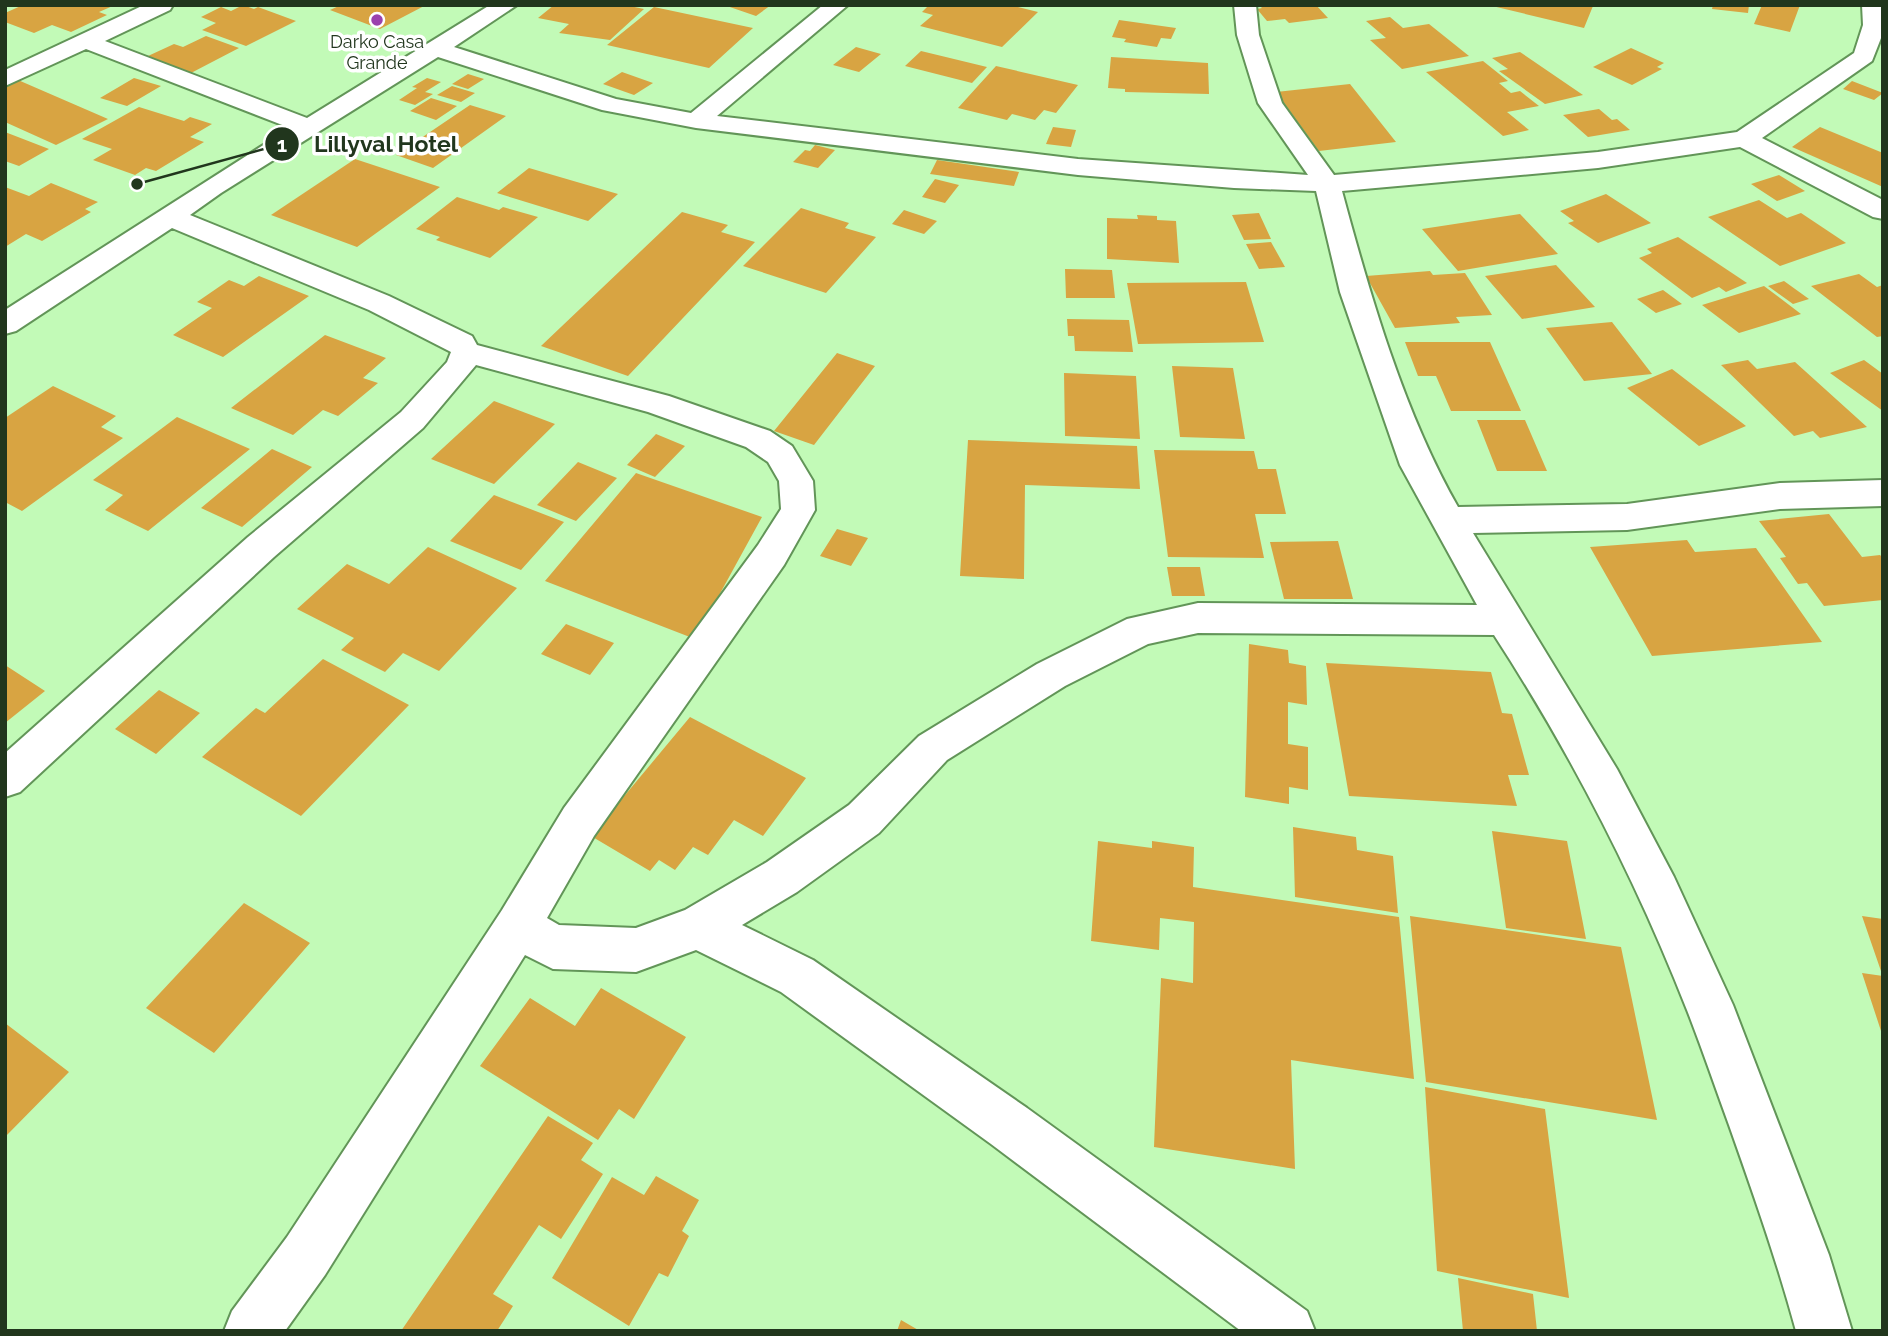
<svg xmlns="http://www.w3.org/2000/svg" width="1888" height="1336" viewBox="0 0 1888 1336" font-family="Raleway,sans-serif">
<rect width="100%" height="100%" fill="#c2fab7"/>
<path fill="#d8a442" d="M 23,5 L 115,5 L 99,12 L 107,15 L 71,32 L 52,25 L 34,33 L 5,22 L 5,13 Z
M 243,5 L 254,9 L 258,7 L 296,21 L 246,46 L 202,30 L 216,23 L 201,17 L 221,7 L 231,11 Z
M 341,5 L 426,5 L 380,29 L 330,10 Z
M 554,5 L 625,5 L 644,9 L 610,40 L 559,33 L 569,24 L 538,18 Z
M 724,5 L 771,5 L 756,16 Z
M 929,5 L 1010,5 L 1038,12 L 1002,47 L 920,26 L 933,15 L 922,12 Z
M 1259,5 L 1316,5 L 1328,18 L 1289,23 L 1285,19 L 1267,21 L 1257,9 L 1262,8 Z
M 1488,5 L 1589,5 L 1593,6 L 1584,28 Z
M 1713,5 L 1749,5 L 1748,13 L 1712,9 Z
M 1762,5 L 1800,5 L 1790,32 L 1754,24 Z
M 654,7 L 753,28 L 709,68 L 607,45 Z
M 1390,17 L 1403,28 L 1429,24 L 1469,56 L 1402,69 L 1370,40 L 1386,38 L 1366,21 Z
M 1119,20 L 1176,28 L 1171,39 L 1161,38 L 1157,47 L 1124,42 L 1126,39 L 1112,37 Z
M 206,36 L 239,48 L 191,73 L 148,56 L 174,44 L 183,47 Z
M 856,47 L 881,54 L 859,72 L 833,65 Z
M 1631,48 L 1664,63 L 1657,67 L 1662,69 L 1632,85 L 1593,67 Z
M 921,51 L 987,67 L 972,83 L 905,66 Z
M 1520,52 L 1583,95 L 1545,104 L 1499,71 L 1508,69 L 1492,58 Z
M 1111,57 L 1208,63 L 1209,94 L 1125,92 L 1125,89 L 1108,88 Z
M 1483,61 L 1508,81 L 1499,83 L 1511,93 L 1520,91 L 1539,106 L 1507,112 L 1529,130 L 1503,136 L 1426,72 Z
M 996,66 L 1078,85 L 1056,113 L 1044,110 L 1035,120 L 1012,114 L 1007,120 L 958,108 Z
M 622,72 L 653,83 L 634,95 L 603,84 Z
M 468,74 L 484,79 L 468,89 L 452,84 Z
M 134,78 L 161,86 L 127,106 L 100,98 Z
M 427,78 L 441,82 L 425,92 L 433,94 L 415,105 L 399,100 L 417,88 L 412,87 Z
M 18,80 L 108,119 L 56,145 L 5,122 L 5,87 Z
M 1852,81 L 1883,93 L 1874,100 L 1843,89 Z
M 1350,84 L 1396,142 L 1319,151 L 1276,92 Z
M 452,86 L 475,93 L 461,102 L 437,95 Z
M 431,98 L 457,106 L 436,120 L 410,111 Z
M 470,105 L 506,116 L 433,168 L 396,155 Z
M 139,107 L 184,121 L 190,117 L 212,124 L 190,137 L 204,142 L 156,171 L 146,168 L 135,175 L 93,160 L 112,149 L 82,139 Z
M 1599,109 L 1612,120 L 1617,119 L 1630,130 L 1588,137 L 1563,115 Z
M 1053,127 L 1076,130 L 1071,147 L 1046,144 Z
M 1820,127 L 1883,153 L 1883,187 L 1792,147 Z
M 5,132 L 49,149 L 19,166 L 5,161 Z
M 815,145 L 835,150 L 818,168 L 793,162 L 805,150 L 810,151 Z
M 355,159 L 440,187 L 357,247 L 271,215 Z
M 937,160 L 1019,172 L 1014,186 L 930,174 Z
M 529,168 L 618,194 L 588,221 L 497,193 Z
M 1779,175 L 1805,191 L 1777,201 L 1751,184 Z
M 935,179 L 959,185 L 945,203 L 922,197 Z
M 51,183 L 98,202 L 85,209 L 91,212 L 42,241 L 26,234 L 5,247 L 5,187 L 29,196 Z
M 1606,194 L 1651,223 L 1598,243 L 1568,223 L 1574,221 L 1560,211 Z
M 457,197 L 499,210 L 503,207 L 538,217 L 490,258 L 436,240 L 440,237 L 416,229 Z
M 1759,200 L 1787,218 L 1801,213 L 1846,243 L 1780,266 L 1708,217 Z
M 801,208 L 849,223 L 845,228 L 876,237 L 826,293 L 743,266 Z
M 904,210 L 937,221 L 924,234 L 892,224 Z
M 682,212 L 728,225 L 721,232 L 755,242 L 628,376 L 541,346 Z
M 1259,213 L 1271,239 L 1244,240 L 1232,215 Z
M 1520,214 L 1558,254 L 1458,271 L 1422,229 Z
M 1137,215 L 1157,216 L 1157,220 L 1176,221 L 1179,263 L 1107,259 L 1107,218 L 1138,219 Z
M 1678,237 L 1747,283 L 1726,292 L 1719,287 L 1692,298 L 1639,258 L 1652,253 L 1647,249 Z
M 1271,242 L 1285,267 L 1259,269 L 1246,244 Z
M 1556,265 L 1595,307 L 1522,319 L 1485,276 Z
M 1065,269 L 1112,270 L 1115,298 L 1066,298 Z
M 1430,271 L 1433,275 L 1465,273 L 1492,315 L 1456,317 L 1460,323 L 1395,328 L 1366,276 Z
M 1859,274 L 1877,287 L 1883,285 L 1883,336 L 1877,337 L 1811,286 Z
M 259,276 L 309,296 L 223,357 L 173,335 L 212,308 L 197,302 L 229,280 L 244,286 Z
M 1784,281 L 1809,299 L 1793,304 L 1768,286 Z
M 1246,282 L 1264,342 L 1138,344 L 1127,283 Z
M 1764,286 L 1801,314 L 1739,333 L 1702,305 Z
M 1663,290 L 1682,304 L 1656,313 L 1637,299 Z
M 1067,319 L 1129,320 L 1133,352 L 1075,351 L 1074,336 L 1068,336 Z
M 1612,322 L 1652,374 L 1584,381 L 1546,328 Z
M 325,335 L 386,358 L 363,378 L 378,383 L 338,416 L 323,410 L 293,435 L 231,408 Z
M 1405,342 L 1490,342 L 1521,411 L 1451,411 L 1436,376 L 1418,376 Z
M 837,353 L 875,366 L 814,445 L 774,431 Z
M 1748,360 L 1757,369 L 1795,362 L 1867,427 L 1820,438 L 1813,431 L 1794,436 L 1721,365 Z
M 1864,360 L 1883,374 L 1883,411 L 1830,373 Z
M 1172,366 L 1233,368 L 1245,439 L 1180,437 Z
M 1672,369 L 1746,426 L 1699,446 L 1627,388 Z
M 1064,373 L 1136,376 L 1140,439 L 1065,436 Z
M 53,386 L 116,416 L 101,427 L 123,438 L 22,511 L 5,502 L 5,418 Z
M 494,401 L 555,424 L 494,484 L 431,459 Z
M 177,417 L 250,449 L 148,531 L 105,510 L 123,495 L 93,480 Z
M 1477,420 L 1525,420 L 1547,471 L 1497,471 Z
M 656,434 L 685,446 L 655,477 L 627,465 Z
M 968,440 L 1137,446 L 1140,489 L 1025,485 L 1024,579 L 960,576 Z
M 272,449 L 312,467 L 242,527 L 201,508 Z
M 1154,450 L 1254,451 L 1258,469 L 1276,469 L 1286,514 L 1255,514 L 1264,558 L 1168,557 Z
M 578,462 L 617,478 L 576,521 L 537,505 Z
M 636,473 L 762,517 L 695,639 L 545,581 Z
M 494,495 L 564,522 L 521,570 L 450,541 Z
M 1829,514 L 1862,557 L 1880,555 L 1883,558 L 1883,600 L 1824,606 L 1807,583 L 1798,584 L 1780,558 L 1786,557 L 1759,521 Z
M 837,529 L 868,538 L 851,566 L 820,556 Z
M 1687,540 L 1695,552 L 1756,548 L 1822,642 L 1652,656 L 1590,547 Z
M 1338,541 L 1353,599 L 1284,599 L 1270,542 Z
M 428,547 L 517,588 L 439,671 L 403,653 L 385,672 L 341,650 L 354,638 L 297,609 L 347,564 L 389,584 Z
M 1167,567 L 1200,567 L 1205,596 L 1172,596 Z
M 566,624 L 614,643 L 590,675 L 541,654 Z
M 1249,644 L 1288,650 L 1289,663 L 1306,666 L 1307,705 L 1288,702 L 1288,744 L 1308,747 L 1308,790 L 1289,787 L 1289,804 L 1245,797 Z
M 323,659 L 409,705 L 301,816 L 202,757 L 256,708 L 265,713 Z
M 1326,663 L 1491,672 L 1502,713 L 1512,714 L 1529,775 L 1508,775 L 1517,806 L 1349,796 Z
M 5,665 L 45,691 L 5,723 Z
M 159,690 L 200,713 L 156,754 L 115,729 Z
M 690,717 L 806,778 L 763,836 L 734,820 L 708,855 L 693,847 L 675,870 L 659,860 L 650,871 L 591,836 Z
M 1293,827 L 1356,837 L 1357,850 L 1393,856 L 1398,913 L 1295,897 Z
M 1492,831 L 1567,841 L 1586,939 L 1506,928 Z
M 1098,841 L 1152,848 L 1152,841 L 1194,847 L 1193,887 L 1399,917 L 1414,1079 L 1291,1060 L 1295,1169 L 1154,1147 L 1161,978 L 1193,983 L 1194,922 L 1160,918 L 1159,950 L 1091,941 Z
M 244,903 L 310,943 L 214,1053 L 146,1008 Z
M 1410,916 L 1621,947 L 1657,1120 L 1426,1082 Z
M 1862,916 L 1883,919 L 1883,974 L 1882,974 Z
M 1862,973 L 1883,976 L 1883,1033 L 1882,1034 Z
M 601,988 L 686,1037 L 634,1119 L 619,1109 L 598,1140 L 480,1066 L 530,998 L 575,1026 Z
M 5,1023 L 69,1072 L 5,1137 Z
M 1425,1087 L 1545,1109 L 1569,1298 L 1437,1271 Z
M 548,1116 L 593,1143 L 581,1160 L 603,1174 L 561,1239 L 539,1225 L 493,1294 L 513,1306 L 497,1331 L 401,1331 Z
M 656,1176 L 699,1200 L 682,1231 L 689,1236 L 668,1277 L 659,1273 L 629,1326 L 552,1278 L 612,1177 L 644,1195 Z
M 1458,1278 L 1533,1294 L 1537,1331 L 1463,1331 Z
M 901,1320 L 920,1331 L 897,1331 Z"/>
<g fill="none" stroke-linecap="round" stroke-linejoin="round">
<g stroke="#629558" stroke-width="4">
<path id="minor" d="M 144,5 L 173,5 L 170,10 L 105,41 L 307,118 L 490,5 L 517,5 L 454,47 L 616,99 L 691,113 L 823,5 L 848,5 L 717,116 L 1078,159 L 1308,175 L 1258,103 L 1237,35 L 1234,5 L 1256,5 L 1259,35 L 1282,103 L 1334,175 L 1598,152 L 1737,132 L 1854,53 L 1863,25 L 1862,5 L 1883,5 L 1883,33 L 1872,61 L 1762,138 L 1883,200 L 1883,219 L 1873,217 L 1740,147 L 1598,168 L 1342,191 C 1370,295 1404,413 1458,507 L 1627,504 L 1780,483 L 1883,480 L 1883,506 L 1780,509 L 1627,530 L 1473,533 L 1617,769 L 1674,877 L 1733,1005 L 1829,1255 L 1852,1331 L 1796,1331 C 1777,1261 1753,1193 1729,1125 C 1715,1087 1702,1048 1687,1010 C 1636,880 1570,752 1494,635 L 1198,633 L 1148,644 L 1065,686 L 947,760 L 879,833 L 797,892 L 742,925 L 813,960 L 1027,1108 L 1307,1311 L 1315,1331 L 1241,1331 L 991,1144 L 781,992 L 696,950 L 636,972 L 553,969 L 525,955 L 325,1275 L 285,1331 L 224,1331 L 232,1311 L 287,1237 L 502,910 L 564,808 L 758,545 L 781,509 L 779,481 L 768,462 L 746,447 L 648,412 L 476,365 L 423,428 L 274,557 L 20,792 L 5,797 L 5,753 L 248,537 L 401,412 L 447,362 L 451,352 L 369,310 L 172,228 L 16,331 L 5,334 L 5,310 L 290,128 L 86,49 L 5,86 L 5,70 ZM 438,57 L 602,110 L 696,128 L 1078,175 L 1234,188 L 1316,191 L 1340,292 L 1400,465 L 1477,605 L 1198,603 L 1127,619 L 1037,664 L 919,736 L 849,805 L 767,862 L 685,910 L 636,928 L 559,925 L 547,918 L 594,836 L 784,565 L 815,510 L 813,481 L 792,446 L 770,431 L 669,396 L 477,345 L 472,336 L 389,296 L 190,215 L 221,193 Z"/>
</g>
<use href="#minor" fill="#fff" fill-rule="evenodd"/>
</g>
<circle fill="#9b41ad" stroke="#fff" stroke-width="2.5" cx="377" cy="20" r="7"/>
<g text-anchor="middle" stroke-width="7" stroke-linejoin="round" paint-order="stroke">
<g font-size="18" fill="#21361d" stroke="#fff">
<text x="377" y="48">Darko Casa<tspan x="377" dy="21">Grande</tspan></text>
</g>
</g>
<path fill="none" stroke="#21361d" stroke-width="2.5" d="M137 184L282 144"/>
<g fill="#21361d" stroke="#fff" stroke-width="2.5">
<circle cx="137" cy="184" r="7"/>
<circle cx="282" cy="144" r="18"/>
</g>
<g font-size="21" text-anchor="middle" font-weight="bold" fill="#fff">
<text x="282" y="152">1</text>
</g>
<g font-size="23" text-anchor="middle" font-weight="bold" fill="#21361d" stroke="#fff" stroke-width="7" stroke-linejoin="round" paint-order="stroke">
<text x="386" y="152">Lillyval Hotel</text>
</g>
<rect width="1888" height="1336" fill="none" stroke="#21361d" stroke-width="14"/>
</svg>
